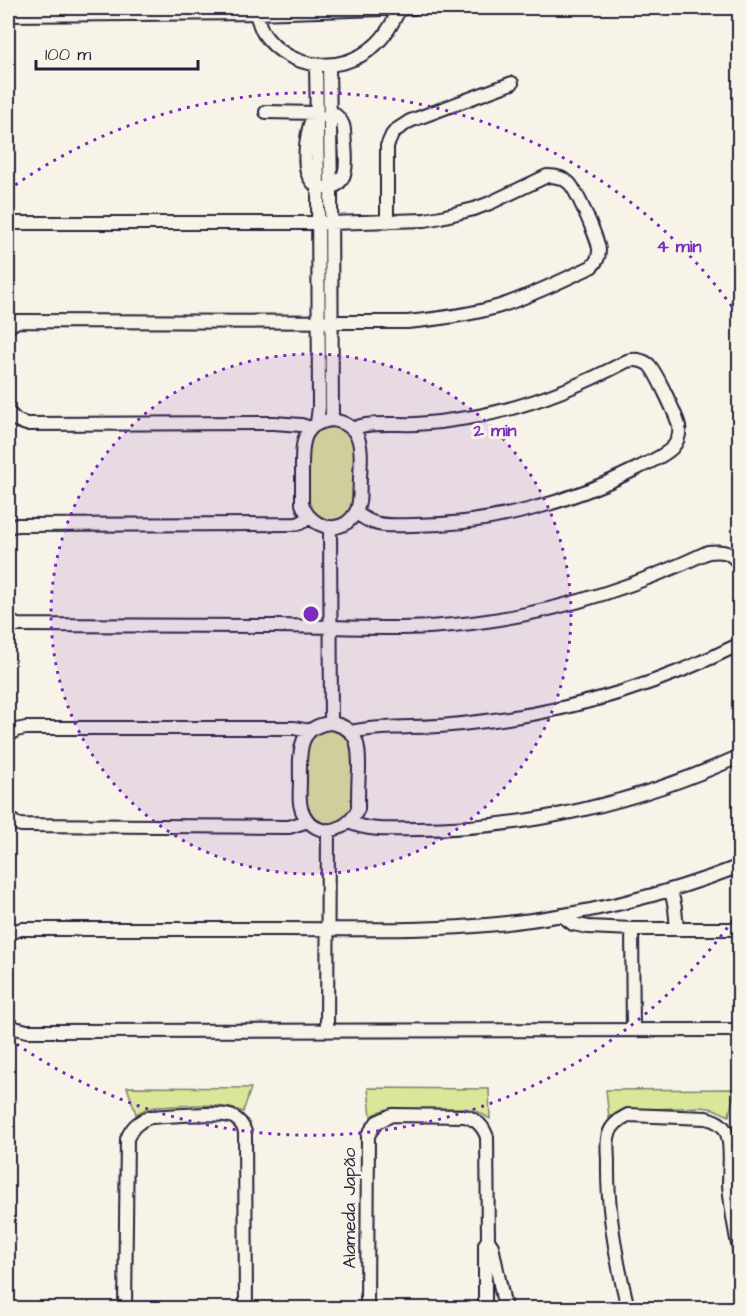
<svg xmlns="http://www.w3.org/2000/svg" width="747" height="1316" viewBox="0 0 747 1316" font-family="'Architects Daughter',sans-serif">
<rect width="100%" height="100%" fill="#f7f3e8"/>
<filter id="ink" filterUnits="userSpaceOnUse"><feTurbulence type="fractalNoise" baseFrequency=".0167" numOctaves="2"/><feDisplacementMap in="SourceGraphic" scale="12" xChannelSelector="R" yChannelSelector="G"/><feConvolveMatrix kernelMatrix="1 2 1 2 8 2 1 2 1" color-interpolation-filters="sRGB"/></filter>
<g filter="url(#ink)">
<path fill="#dae698" stroke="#7e846a" stroke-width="1.5" d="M 332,425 L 338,427 L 349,433 L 352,438 L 355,450 L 353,505 L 347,515 L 342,518 L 330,521 L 324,520 L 313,514 L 308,503 L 307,448 L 311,437 L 320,428 Z
M 331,729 C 338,730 346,733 350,740 C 352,743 353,749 354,753 C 354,761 353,803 351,809 C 342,832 314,828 306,806 C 306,789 301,747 313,736 C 318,731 324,730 331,729 Z
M 127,1087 L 251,1088 L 243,1112 C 219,1101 182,1106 156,1107 L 146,1109 L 136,1114 Z
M 368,1088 L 489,1089 L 490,1119 L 477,1111 L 463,1108 L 392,1109 L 380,1111 L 371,1117 Z
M 735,1089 L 729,1116 L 714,1109 L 702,1107 L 626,1110 L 616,1113 L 609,1118 L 606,1090 Z"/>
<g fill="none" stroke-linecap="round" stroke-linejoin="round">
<g stroke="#22223b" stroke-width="16">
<path id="minor" d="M 256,13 C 258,20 260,28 264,34 C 289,70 342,75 374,46 C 386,36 393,22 400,8
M 8,15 L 256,13 L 414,8
M 316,65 L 318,188 L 319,407 L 317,423
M 329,65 L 331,188 L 332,420
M 266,112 L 317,113 L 320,117
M 314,115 C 307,127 303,158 307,172 C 309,179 313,183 318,188 C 323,188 329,188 333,187 C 349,180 346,158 345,144 C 344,138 345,131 343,125 C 340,118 335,114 330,111
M 387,222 L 387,146 L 392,135 L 396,130 L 410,121 L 512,83
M 8,327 L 17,321 L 407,322 C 438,319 470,315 500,306 C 531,296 561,281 591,267 C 596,263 599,258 599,251 C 600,243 576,189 569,183 C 563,177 555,176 547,176 L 490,203 L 474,209 L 441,217 L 425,220 L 330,223 L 14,223
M 8,412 L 16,420 L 26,424 L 274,423 L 301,425 L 311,428
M 332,420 C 366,425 361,453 360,479 C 359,490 361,503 356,512 C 342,537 311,529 302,504 C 302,493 302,481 302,470 C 302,445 301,423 332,420 Z
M 353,429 C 366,421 399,425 416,424 C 433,423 450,421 467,418 C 523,409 576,388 627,361 C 634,359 642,360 648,364 C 655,369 677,417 679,426 C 680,433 678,441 673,447 C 666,455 648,463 638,468 C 569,503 491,525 413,525 C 400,525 384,527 372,522 C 366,520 361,516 356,513
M 330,527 L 331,723
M 8,528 L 11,526 L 18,525 L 296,524 L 300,523 L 309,518
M 8,620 L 17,625 C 103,626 189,626 275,626 C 327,626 378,630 429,627 C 527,621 620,594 708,552 C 724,550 732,552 740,566
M 331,723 C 359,728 359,746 359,770 C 358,783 358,796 358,809 C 347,833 316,840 303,813 C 298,804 300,791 300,781 C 300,755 296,726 331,723 Z
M 351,732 C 371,727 390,728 410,727 C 433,727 456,725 478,722 C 569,712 658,685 740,644
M 8,736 L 16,730 L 26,728 L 294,728 L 310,731
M 8,817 L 15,823 L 21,825 L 289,827 L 308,821
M 349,822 C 370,832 395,829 417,829 C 526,829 640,802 740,756
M 671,890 L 675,908 L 677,929
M 561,915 L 573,924 L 588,927 L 632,929 L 740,929
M 632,929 L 633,1030
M 8,935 L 13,932 L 21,929 C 108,929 194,929 280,929 C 345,929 410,931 475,926 C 566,919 655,899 740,866
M 8,1023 L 15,1028 L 27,1031 L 740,1030
M 327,1031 L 328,830
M 488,1240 L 492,1246 L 505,1308
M 125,1308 L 127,1139 C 131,1128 138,1121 150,1117 C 168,1116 219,1111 233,1117 C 239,1120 243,1125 245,1132 L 246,1308
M 367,1308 L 368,1135 L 377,1122 L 392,1115 L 465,1116 C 477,1120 483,1126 487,1137 L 488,1240 L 485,1244 L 485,1308
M 628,1308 C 616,1260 607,1211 608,1162 C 608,1153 606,1142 609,1134 C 612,1124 620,1119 628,1115 L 706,1118 C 715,1120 724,1124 727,1134 C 732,1146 729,1171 729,1185 C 731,1208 735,1231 740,1254"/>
</g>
<use href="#minor" stroke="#f7f3e8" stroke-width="12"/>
</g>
</g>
<circle cx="311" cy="614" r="260" fill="#7b2cbf" fill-opacity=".12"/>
<g fill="none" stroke="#7b2cbf" stroke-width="3" stroke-dasharray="3 6">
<circle cx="311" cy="614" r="260"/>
<path d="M738 913A521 521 0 0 1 8 1038M8 190A521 521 0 0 1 738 315"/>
</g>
<g text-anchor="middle" stroke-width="6" stroke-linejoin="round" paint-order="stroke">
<g font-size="18" fill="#22223b" stroke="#f7f3e8">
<text transform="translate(349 1208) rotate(-90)" y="6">Alameda Japão</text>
</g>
</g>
<circle cx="311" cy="614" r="9" fill="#7b2cbf" stroke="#f7f3e8" stroke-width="3"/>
<g font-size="18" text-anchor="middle" font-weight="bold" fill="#7b2cbf" stroke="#f7f3e8" stroke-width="6" stroke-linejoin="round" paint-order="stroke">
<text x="679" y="252">4 min</text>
<text x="495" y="436">2 min</text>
</g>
<rect width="747" height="1316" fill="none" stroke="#f7f3e8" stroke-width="30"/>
<rect x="15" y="15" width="717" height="1286" fill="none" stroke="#22223b" stroke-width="2" filter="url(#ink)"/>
<path d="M36 60v9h162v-9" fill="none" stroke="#22223b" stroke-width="3"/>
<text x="45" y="60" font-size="18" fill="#22223b" stroke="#f7f3e8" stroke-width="4.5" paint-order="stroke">100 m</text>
</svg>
